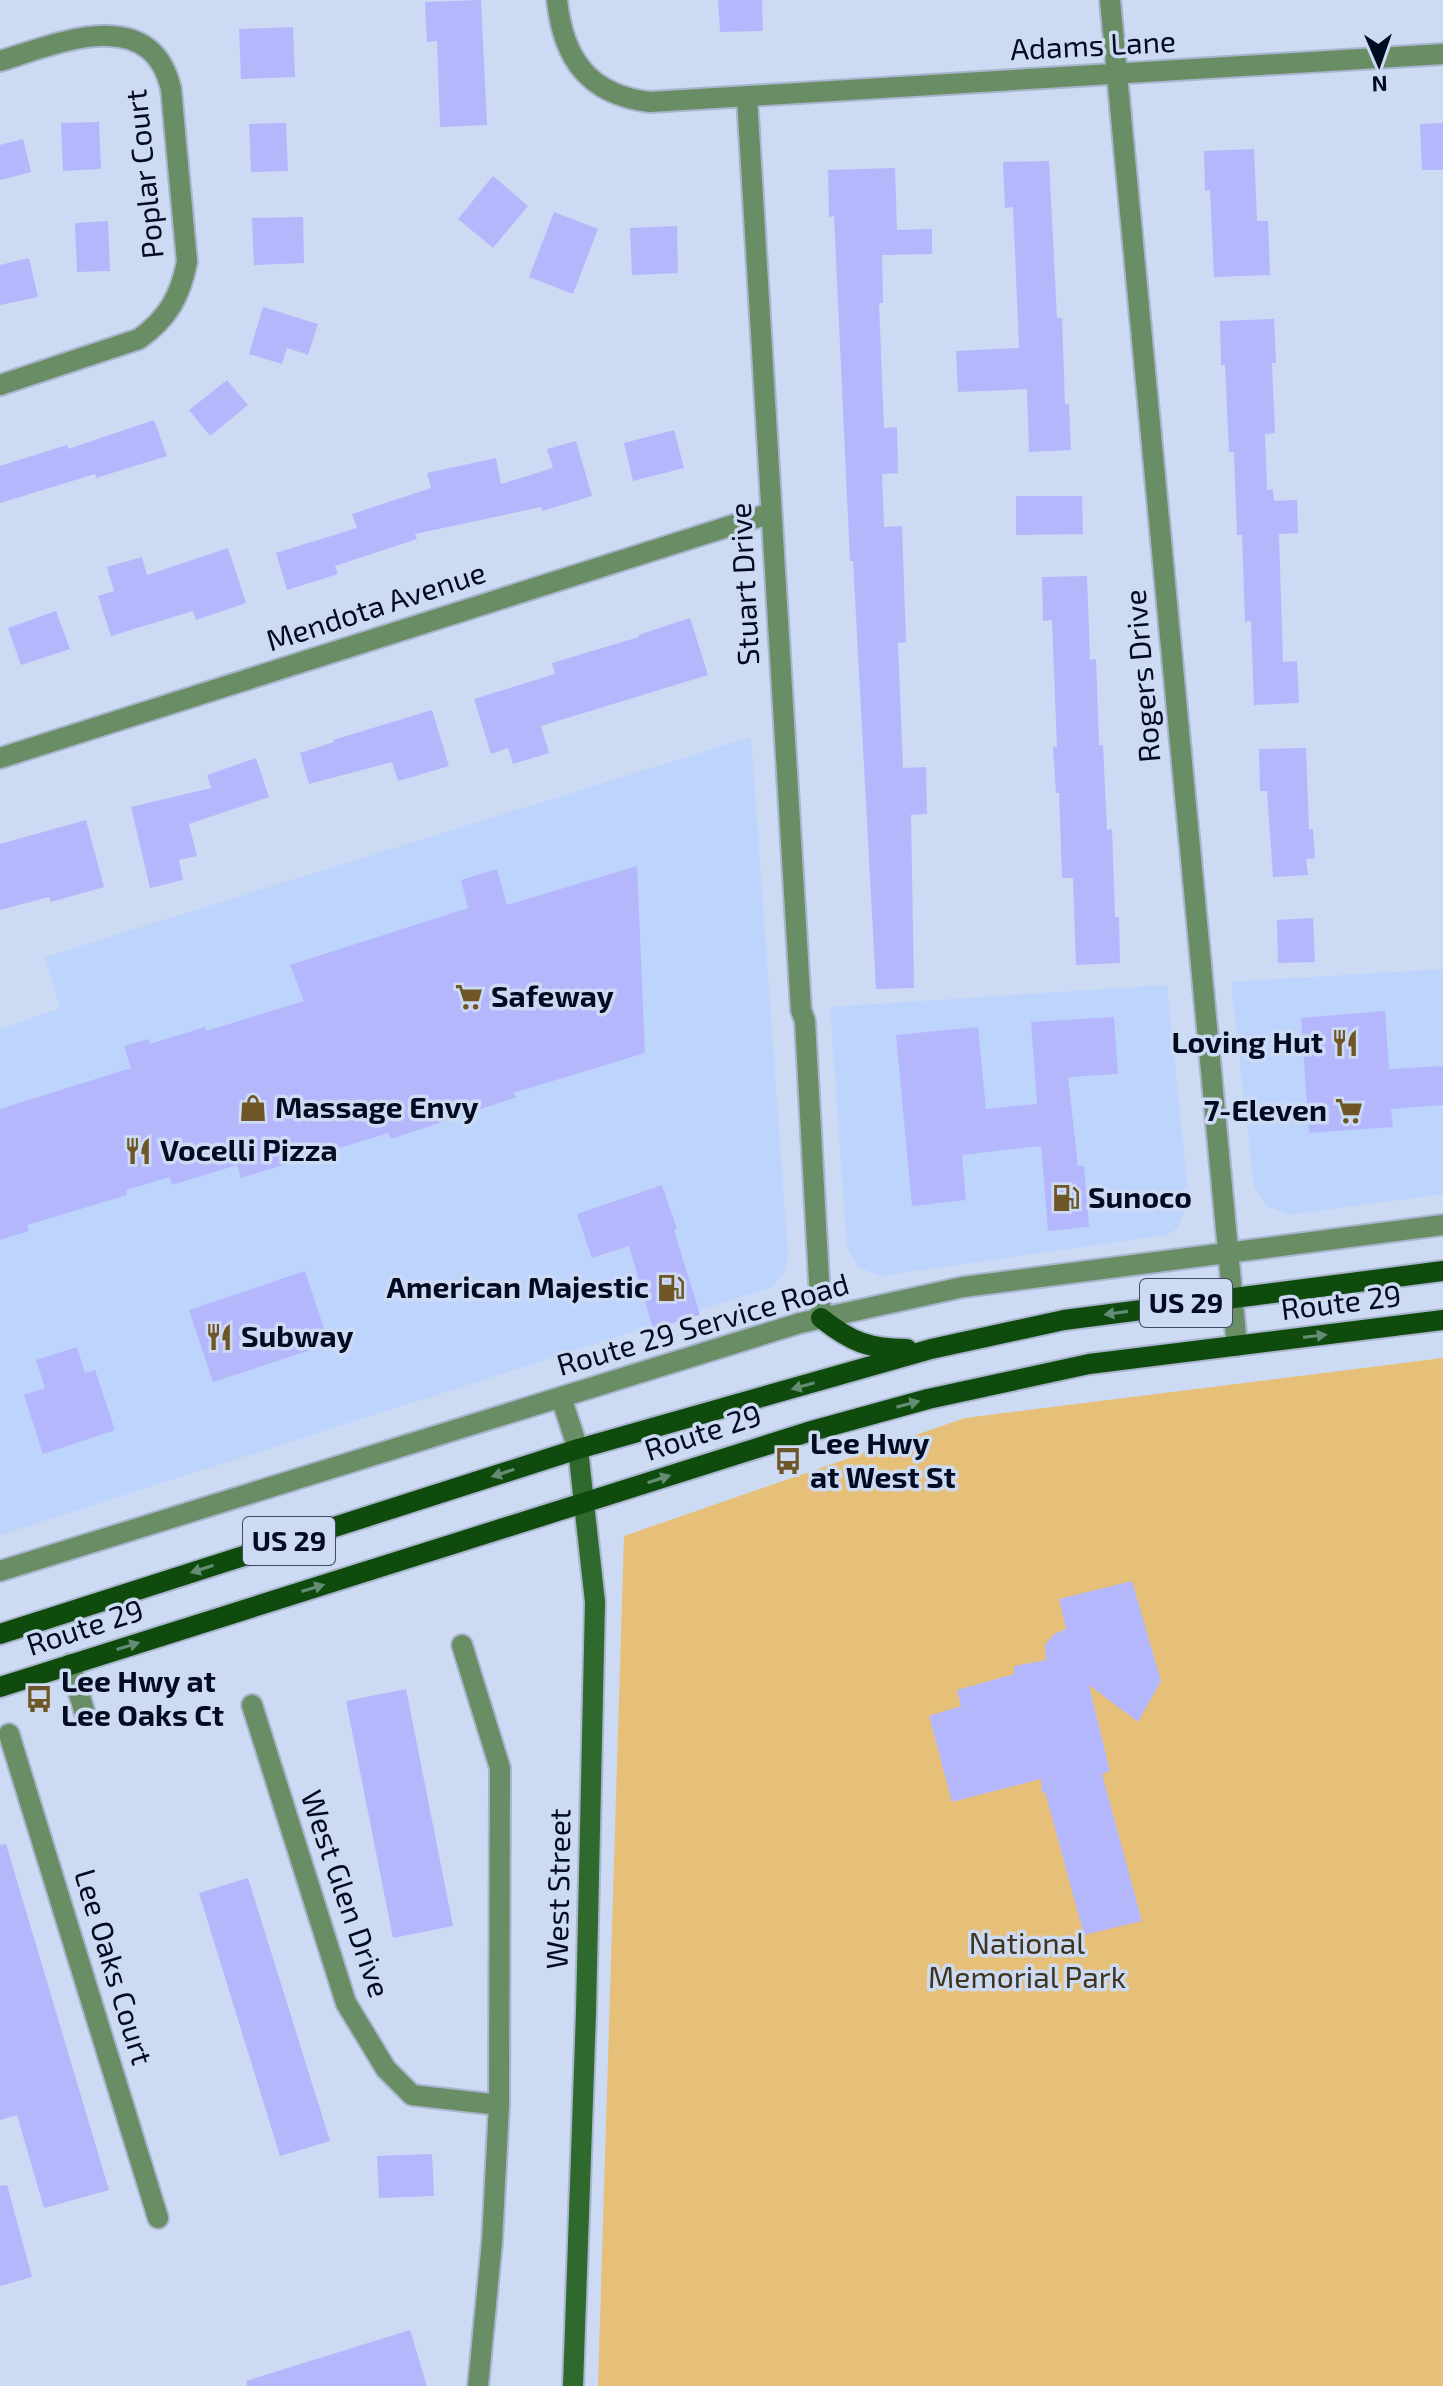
<svg xmlns="http://www.w3.org/2000/svg" width="1443" height="2386" viewBox="0 0 1443 2386" font-family="'Exo 2',sans-serif">
<rect width="100%" height="100%" fill="#cddaf3"/>
<path fill="#bdd4fd" d="M 751,737 L 788,1256 L 784,1273 L 772,1287 L 0,1535 L 0,1029 L 60,1008 L 45,957 Z
M 1443,969 L 1443,1194 L 1288,1215 L 1267,1206 L 1254,1187 L 1231,982 Z
M 1167,985 L 1189,1202 L 1177,1229 L 1166,1235 L 880,1276 L 858,1267 L 847,1247 L 830,1007 Z"/>
<path fill="#e6c079" d="M 1443,1358 L 1443,2386 L 598,2386 L 624,1536 L 965,1418 Z"/>
<path fill="#b5b7fc" d="M 481,0 L 487,125 L 440,127 L 437,41 L 427,42 L 425,2 Z
M 718,0 L 762,0 L 763,31 L 720,32 Z
M 293,27 L 295,77 L 241,79 L 239,29 Z
M 99,122 L 101,169 L 63,171 L 61,123 Z
M 286,123 L 288,171 L 251,172 L 249,124 Z
M 1443,123 L 1443,170 L 1422,170 L 1420,124 Z
M 23,139 L 31,172 L 0,180 L 0,145 Z
M 1254,149 L 1257,221 L 1268,221 L 1270,275 L 1214,277 L 1210,190 L 1205,191 L 1204,151 Z
M 1049,161 L 1057,318 L 1062,318 L 1065,404 L 1069,404 L 1071,450 L 1029,452 L 1027,389 L 958,392 L 956,351 L 1019,348 L 1013,207 L 1005,208 L 1003,162 Z
M 895,168 L 897,230 L 932,229 L 932,254 L 882,255 L 883,303 L 879,303 L 884,428 L 897,427 L 898,473 L 882,474 L 884,527 L 902,526 L 906,642 L 898,643 L 903,768 L 926,767 L 927,814 L 911,815 L 914,988 L 876,989 L 853,561 L 850,561 L 834,216 L 829,217 L 828,170 Z
M 493,176 L 528,206 L 493,248 L 458,219 Z
M 554,212 L 598,229 L 573,294 L 529,277 Z
M 303,217 L 304,263 L 254,265 L 252,218 Z
M 108,221 L 110,271 L 77,272 L 75,223 Z
M 677,226 L 678,273 L 632,275 L 630,228 Z
M 29,258 L 38,297 L 0,305 L 0,265 Z
M 263,307 L 318,324 L 308,355 L 287,348 L 282,364 L 249,354 Z
M 1274,319 L 1276,363 L 1272,363 L 1275,433 L 1265,434 L 1267,490 L 1273,489 L 1274,501 L 1297,500 L 1298,533 L 1279,534 L 1283,662 L 1297,661 L 1299,703 L 1254,705 L 1251,621 L 1245,622 L 1242,535 L 1237,535 L 1234,452 L 1229,452 L 1225,365 L 1221,365 L 1220,321 Z
M 227,380 L 248,405 L 210,436 L 189,410 Z
M 154,420 L 167,456 L 96,478 L 95,474 L 0,503 L 0,466 L 67,445 L 68,449 Z
M 674,430 L 684,468 L 633,481 L 624,443 Z
M 576,441 L 592,496 L 542,511 L 541,507 L 415,534 L 417,539 L 335,566 L 338,574 L 287,590 L 276,553 L 357,528 L 352,514 L 431,488 L 427,473 L 496,458 L 501,484 L 553,468 L 547,449 Z
M 1016,496 L 1082,496 L 1083,534 L 1016,535 Z
M 228,548 L 246,603 L 196,620 L 193,611 L 111,636 L 98,596 L 114,591 L 107,567 L 142,557 L 147,575 Z
M 1087,576 L 1090,660 L 1096,659 L 1099,745 L 1103,745 L 1107,830 L 1112,829 L 1115,917 L 1119,917 L 1120,963 L 1076,965 L 1073,878 L 1062,878 L 1059,793 L 1056,793 L 1053,747 L 1057,747 L 1052,620 L 1043,621 L 1042,577 Z
M 56,611 L 70,649 L 21,665 L 8,628 Z
M 690,618 L 708,675 L 541,726 L 549,753 L 513,764 L 508,748 L 491,754 L 474,699 L 555,674 L 552,663 L 639,637 L 638,635 Z
M 432,710 L 449,766 L 398,781 L 392,762 L 309,784 L 300,753 L 334,742 L 333,740 Z
M 1306,748 L 1309,829 L 1313,829 L 1315,858 L 1306,859 L 1308,875 L 1273,877 L 1267,791 L 1260,791 L 1259,749 Z
M 256,758 L 269,797 L 189,824 L 197,856 L 179,860 L 183,880 L 150,888 L 131,807 L 211,788 L 207,775 Z
M 86,820 L 104,887 L 51,902 L 49,897 L 0,910 L 0,844 Z
M 637,866 L 645,1053 L 513,1093 L 517,1097 L 391,1139 L 388,1133 L 241,1178 L 237,1165 L 172,1185 L 170,1177 L 126,1190 L 127,1195 L 27,1225 L 29,1231 L 0,1240 L 0,1109 L 131,1068 L 124,1046 L 148,1039 L 150,1044 L 205,1027 L 206,1031 L 304,1001 L 290,965 L 468,908 L 461,880 L 497,869 L 507,905 Z
M 1313,918 L 1315,962 L 1278,963 L 1277,920 Z
M 1385,1011 L 1389,1069 L 1443,1066 L 1443,1105 L 1391,1109 L 1393,1127 L 1309,1133 L 1301,1018 Z
M 1114,1017 L 1118,1074 L 1068,1077 L 1078,1166 L 1084,1166 L 1089,1227 L 1048,1231 L 1041,1146 L 962,1155 L 966,1200 L 912,1206 L 896,1035 L 978,1027 L 986,1109 L 1037,1104 L 1031,1022 Z
M 662,1185 L 677,1229 L 674,1230 L 700,1315 L 653,1329 L 629,1246 L 592,1258 L 577,1214 Z
M 305,1271 L 329,1344 L 213,1382 L 189,1310 Z
M 77,1347 L 85,1373 L 95,1370 L 115,1430 L 43,1454 L 24,1395 L 45,1388 L 36,1360 Z
M 1132,1581 L 1161,1681 L 1138,1722 L 1089,1685 L 1110,1771 L 1102,1774 L 1142,1921 L 1084,1935 L 1045,1792 L 1042,1793 L 1041,1779 L 952,1802 L 929,1716 L 961,1706 L 957,1690 L 1014,1674 L 1014,1666 L 1046,1660 L 1045,1645 L 1054,1634 L 1066,1629 L 1059,1599 Z
M 406,1689 L 453,1926 L 393,1938 L 346,1701 Z
M 6,1844 L 109,2190 L 44,2208 L 17,2115 L 0,2120 L 0,1845 Z
M 248,1878 L 330,2141 L 280,2156 L 199,1893 Z
M 432,2154 L 434,2196 L 379,2198 L 377,2156 Z
M 7,2185 L 32,2277 L 0,2286 L 0,2186 Z
M 410,2330 L 427,2386 L 247,2386 L 246,2381 Z"/>
<g fill="none" stroke-linecap="round" stroke-linejoin="round">
<g stroke="#a9b5cd" stroke-width="24">
<path id="street" d="M 557,0 C 563,59 589,95 650,102 L 1443,54
M 1110,0 L 1237,1346
M 0,61 C 56,44 151,2 171,89 L 187,262 C 180,297 168,318 139,339 L 0,385
M 747,97 L 801,1010 L 805,1021 L 821,1318
M 0,758 L 771,513
M 561,1397 L 578,1449
M 0,1571 L 800,1323 L 963,1287 L 1443,1225
M 462,1645 L 500,1768 L 499,2105 L 492,2242 L 478,2386
M 70,1664 L 86,1717
M 252,1705 L 346,2003 L 386,2069 L 412,2095 L 499,2105
M 9,1734 L 158,2218"/>
</g>
<g stroke="#a9b5cd" stroke-width="24">
<path id="secondary" d="M 573,2386 L 586,2012 L 595,1602 L 578,1449"/>
</g>
<g stroke="#a9b5cd" stroke-width="24">
<path id="primary" d="M 821,1318 C 851,1342 869,1349 907,1349
M 0,1634 L 578,1449 L 931,1349 L 1064,1320 L 1443,1271
M 0,1687 L 808,1432 L 928,1399 L 1089,1364 L 1443,1320"/>
</g>
<use href="#street" stroke="#698e66" stroke-width="20"/>
<use href="#secondary" stroke="#2f692d" stroke-width="20"/>
<use href="#primary" stroke="#0e4b0d" stroke-width="20"/>
</g>
<defs><path id="oneway-solid" d="M-6-.8H1V-3.2L6.5 0L1 3.2V.8H-6Z" transform="scale(2)"/></defs>
<g fill="#648b74">
<use href="#oneway-solid" transform="translate(1116 1313) rotate(172)"/>
<use href="#oneway-solid" transform="translate(1315 1336) rotate(-7)"/>
<use href="#oneway-solid" transform="translate(803 1386) rotate(164)"/>
<use href="#oneway-solid" transform="translate(908 1404) rotate(-15)"/>
<use href="#oneway-solid" transform="translate(503 1473) rotate(162)"/>
<use href="#oneway-solid" transform="translate(659 1479) rotate(-18)"/>
<use href="#oneway-solid" transform="translate(202 1569) rotate(162)"/>
<use href="#oneway-solid" transform="translate(313 1588) rotate(-17)"/>
<use href="#oneway-solid" transform="translate(128 1646) rotate(-17)"/>
</g>
<defs>
<g id="supermarket-bare" transform="scale(2.16)"><path d="M-6-5.5h2.5l.6 2H6L4.5 2H-2.5L-4.4-4H-6ZM-1.5 3.2a1.3 1.3 0 1 0 .1 0ZM3 3.2a1.3 1.3 0 1 0 .1 0Z" fill="#6e5626" stroke="#cddaf3" stroke-width="2.5" paint-order="stroke"/></g>
<g id="restaurant-bare" transform="scale(2.16)"><path d="M-5-6h1v4h1v-4h1v4h1v-4h1v5L-1.5 .5V6h-2V.5L-5-1ZM5-6V6H3V1.5H1.5Q1.5-4 5-6Z" fill="#6e5626" stroke="#cddaf3" stroke-width="2.5" paint-order="stroke"/></g>
<g id="shop-bare" transform="scale(2.16)"><path d="M-5-2.5h2.3a2.7 3.5 0 0 1 5.4 0H5L5.5 6h-11ZM-1.5-2.5h3a1.5 2.3 0 0 0-3 0Z" fill="#6e5626" stroke="#cddaf3" stroke-width="2.5" paint-order="stroke"/></g>
<g id="fuel-bare" transform="scale(2.16)"><path d="M-5.5-6h7V0h2V4h1.3V-2.5L3-4.5l.8-.8L6-3V5H2.5V1h-1V6h-7ZM-4.2-4.7v3.2H.2V-4.7Z" fill="#6e5626" stroke="#cddaf3" stroke-width="2.5" paint-order="stroke"/></g>
<g id="bus-bare" transform="scale(2.16)"><path d="M-5-6H5V4H4V6H2V4H-2V6H-4V4H-5ZM-3.5-4V0h7V-4ZM-3.5 1.2v1.5H-2V1.2ZM2 1.2v1.5H3.5V1.2Z" fill="#6e5626" stroke="#cddaf3" stroke-width="2.5" paint-order="stroke"/></g>
</defs>
<g fill-rule="evenodd">
<use href="#supermarket-bare" x="469" y="997"/>
<use href="#restaurant-bare" x="1345" y="1043"/>
<use href="#shop-bare" x="253" y="1108"/>
<use href="#supermarket-bare" x="1349" y="1111"/>
<use href="#restaurant-bare" x="138" y="1151"/>
<use href="#fuel-bare" x="1066" y="1198"/>
<use href="#fuel-bare" x="671" y="1288"/>
<use href="#restaurant-bare" x="219" y="1337"/>
<use href="#bus-bare" x="788" y="1461"/>
<use href="#bus-bare" x="39" y="1699"/>
</g>
<g text-anchor="middle" stroke-width="7" stroke-linejoin="round" paint-order="stroke">
<g fill="#cddaf3" stroke="#40495f" stroke-width="2">
<rect x="1140" y="1279" width="92" height="48" rx="6"/>
<rect x="243" y="1517" width="92" height="48" rx="6"/>
</g>
<g font-size="28" font-weight="bold" fill="#030b20">
<text x="1186" y="1313">US 29</text>
<text x="289" y="1551">US 29</text>
</g>
<g font-size="30" fill="#030b20" stroke="#cddaf3">
<text transform="translate(1093 46) rotate(-3)" y="10">Adams Lane</text>
<text transform="translate(145 174) rotate(-96)" y="10">Poplar Court</text>
<text transform="translate(745 584) rotate(-93)" y="10">Stuart Drive</text>
<text transform="translate(376 607) rotate(-18)" y="10">Mendota Avenue</text>
<text transform="translate(1143 676) rotate(-95)" y="10">Rogers Drive</text>
<text transform="translate(1341 1303) rotate(-7)" y="10">Route 29</text>
<text transform="translate(703 1325) rotate(-16)" y="10">Route 29 Service Road</text>
<text transform="translate(703 1433) rotate(-18)" y="10">Route 29</text>
<text transform="translate(85 1628) rotate(-18)" y="10">Route 29</text>
<text transform="translate(559 1889) rotate(-89)" y="10">West Street</text>
<text transform="translate(345 1894) rotate(71)" y="10">West Glen Drive</text>
<text transform="translate(113 1967) rotate(73)" y="10">Lee Oaks Court</text>
</g>
<g font-size="30" font-weight="bold" fill="#030b20" stroke="#cddaf3" text-anchor="start">
<text x="491" y="1007">Safeway</text>
<text x="1323" y="1053" text-anchor="end">Loving Hut</text>
<text x="275" y="1118">Massage Envy</text>
<text x="1327" y="1121" text-anchor="end">7-Eleven</text>
<text x="160" y="1161">Vocelli Pizza</text>
<text x="1088" y="1208">Sunoco</text>
<text x="649" y="1298" text-anchor="end">American Majestic</text>
<text x="241" y="1347">Subway</text>
<text x="810" y="1454">Lee Hwy<tspan x="810" dy="34">at West St</tspan></text>
<text x="61" y="1692">Lee Hwy at<tspan x="61" dy="34">Lee Oaks Ct</tspan></text>
</g>
<g font-size="30" fill="#3f341e" stroke="#cddaf3">
<text x="1027" y="1954">National<tspan x="1027" dy="34">Memorial Park</tspan></text>
</g>
</g>
<g transform="translate(1379 64) rotate(178)" stroke="#cddaf3" stroke-width="6" paint-order="stroke">
<path d="M0-6L14 30L0 20L-14 30Z" fill="#030b20"/>
<text y="-12" font-size="22" font-weight="bold" text-anchor="middle" fill="#030b20">N</text>
</g>
</svg>
